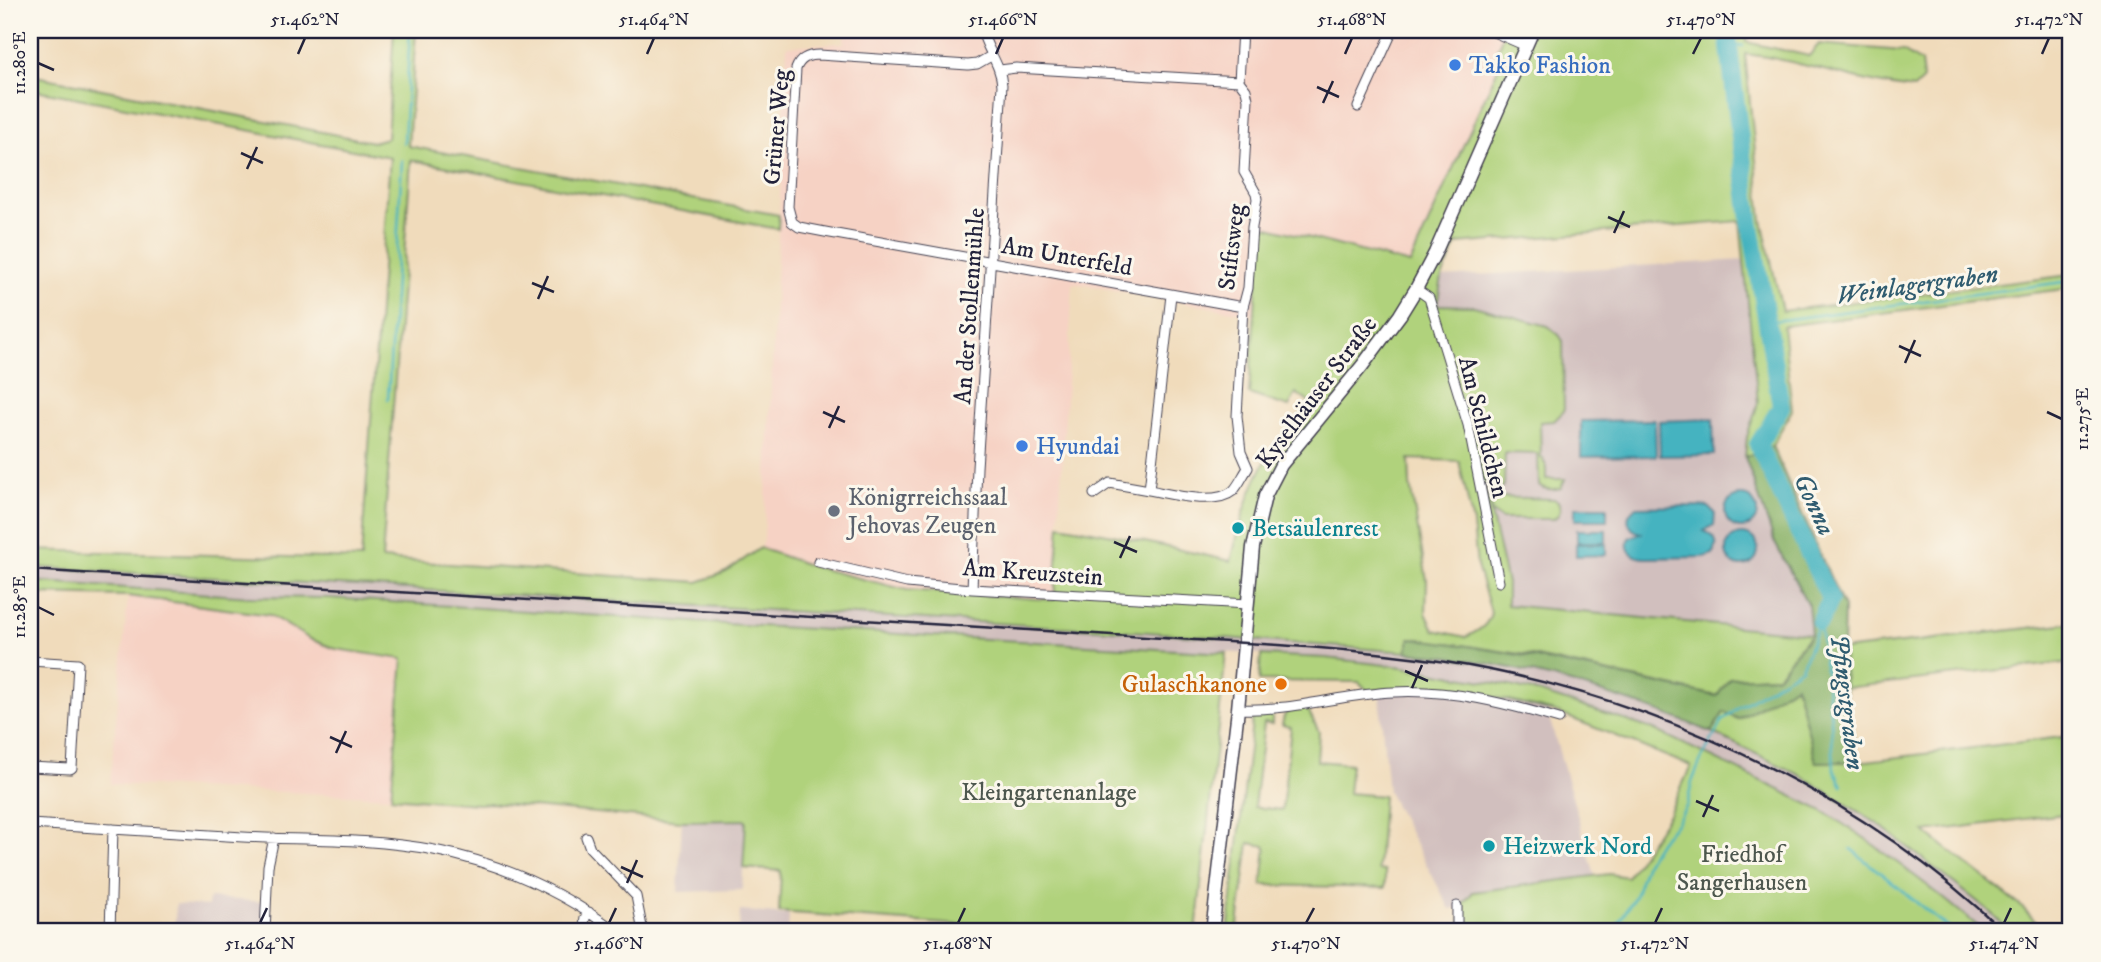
<svg xmlns="http://www.w3.org/2000/svg" width="2101" height="962" viewBox="0 0 2101 962" font-family="'IM FELL DW Pica',serif">
<rect width="100%" height="100%" fill="#fbf7ec"/>
<filter id="ink" filterUnits="userSpaceOnUse"><feTurbulence type="fractalNoise" baseFrequency=".0143" numOctaves="2"/><feDisplacementMap in="SourceGraphic" scale="14" xChannelSelector="R" yChannelSelector="G"/><feConvolveMatrix kernelMatrix="1 2 1 2 8 2 1 2 1" color-interpolation-filters="sRGB"/></filter>
<filter id="wash" filterUnits="userSpaceOnUse"><feTurbulence type="fractalNoise" baseFrequency=".00686" numOctaves="4" result="noise"/><feDisplacementMap in="SourceGraphic" scale="28" xChannelSelector="R" yChannelSelector="G"/><feGaussianBlur stdDeviation="1.57" result="paint"/><feColorMatrix in="noise" values="0 0 0 0 0 0 0 0 0 0 0 0 0 0 0 0 0 1.4 0 .05"/><feComposite in="paint" operator="in"/></filter>
<g filter="url(#wash)">
<rect width="100%" height="100%" fill="#f0dbbb"/>
<path fill="#f6d2c4" d="M 844,30 L 1505,30 L 1497,49 L 1499,66 L 1410,264 L 1261,225 L 1255,315 L 1073,283 L 1054,600 L 907,590 L 814,567 L 760,548 L 764,538 L 787,46 L 844,43 Z
M 128,596 L 270,616 L 310,639 L 336,649 L 403,659 L 391,797 L 110,784 Z"/>
<path fill="#d1bfbe" d="M 1744,260 L 1758,403 L 1747,437 L 1745,457 L 1775,543 L 1808,605 L 1811,634 L 1507,605 L 1507,582 L 1482,477 L 1436,306 L 1442,277 Z
M 30,567 L 1215,636 L 1440,655 L 1493,664 L 1576,683 L 1670,715 L 1711,732 L 1800,775 L 1878,824 L 1987,909 L 2010,932 L 1985,932 L 1936,892 L 1866,839 L 1823,811 L 1655,730 L 1541,693 L 1506,685 L 1326,658 L 708,623 L 330,598 L 251,597 L 30,581 Z
M 1429,686 L 1446,687 L 1547,710 L 1595,876 L 1473,892 L 1460,907 L 1450,909 L 1388,792 L 1379,690 Z
M 746,820 L 742,890 L 678,892 L 682,821 Z
M 209,898 L 266,902 L 265,932 L 174,932 L 176,904 L 208,906 Z
M 740,911 L 789,915 L 788,932 L 739,932 Z"/>
<path fill="#b0d27b" stroke="#697a5b" stroke-width="2" fill-rule="evenodd" d="M 394,30 L 416,30 L 408,146 L 779,215 L 778,229 L 411,160 L 382,559 L 698,582 L 726,572 L 760,548 L 814,567 L 907,590 L 1054,600 L 1060,525 L 1113,535 L 1231,561 C 1240,525 1249,486 1270,454 C 1281,436 1297,420 1310,403 L 1296,393 L 1289,407 L 1249,394 L 1261,225 L 1410,264 L 1499,66 L 1497,49 L 1505,30 L 1747,30 L 1749,34 L 1746,42 L 1809,56 L 1819,44 L 1903,51 L 1921,62 L 1923,79 L 1914,89 C 1857,83 1802,60 1745,54 L 1762,220 L 1782,311 L 2071,275 L 2071,288 L 1783,326 L 1792,410 L 1772,446 L 1745,457 L 1747,437 L 1758,403 L 1740,221 L 1457,244 L 1442,277 L 1437,305 L 1474,306 L 1548,326 L 1559,335 L 1563,341 L 1564,411 L 1554,421 L 1540,422 L 1541,458 L 1543,458 L 1544,463 L 1546,463 L 1546,479 L 1565,479 L 1561,488 C 1553,490 1545,491 1539,485 L 1538,454 L 1505,453 L 1504,485 L 1500,489 L 1494,489 L 1483,479 L 1507,583 L 1507,605 L 1811,634 L 1777,676 L 1730,678 L 1717,696 L 1528,655 L 1411,638 L 1407,652 L 1148,632 L 30,567 L 30,550 L 361,559 L 390,157 L 30,89 L 30,75 L 373,142 L 387,138 ZM 1409,459 L 1459,461 L 1473,524 L 1477,566 L 1491,612 C 1489,626 1477,631 1466,637 L 1434,630 L 1426,613 L 1427,580 L 1410,485 Z
M 1496,497 L 1554,499 L 1558,501 C 1561,509 1561,515 1553,519 L 1501,519 L 1492,512 L 1490,505 Z
M 30,581 L 251,597 L 330,598 L 708,623 L 1226,653 L 1196,932 L 1057,932 L 779,912 L 781,871 L 743,868 L 746,820 L 682,821 L 490,803 L 478,804 L 391,797 L 403,659 L 336,649 L 310,639 L 270,615 L 128,596 L 30,594 Z
M 2071,623 L 2071,662 L 1845,688 L 1843,650 Z
M 1261,655 L 1326,658 L 1403,667 L 1506,685 L 1541,693 L 1655,730 L 1823,811 L 1866,839 L 1936,892 L 1985,932 L 1461,932 L 1460,907 L 1473,892 L 1609,874 L 1627,877 L 1669,814 L 1691,766 L 1558,713 L 1465,690 L 1446,687 L 1429,686 L 1368,691 L 1359,682 L 1259,681 Z
M 1796,685 L 1817,762 L 1858,762 L 2071,736 L 2071,813 L 1925,832 L 2022,907 L 2045,932 L 2010,932 L 1987,909 L 1878,824 L 1800,775 L 1711,732 L 1724,712 L 1739,719 Z
M 1307,708 L 1319,732 L 1317,761 L 1351,764 L 1348,793 L 1383,796 L 1378,870 L 1385,871 L 1385,888 L 1262,885 L 1266,846 L 1249,843 L 1237,932 L 1228,932 L 1253,714 L 1269,713 L 1272,715 L 1272,724 L 1264,723 L 1254,807 L 1282,810 L 1291,727 L 1282,725 L 1284,716 L 1289,710 Z"/>
<path fill="#8cb46b" stroke="#576b53" stroke-width="2" d="M 1772,446 L 1844,608 L 1843,650 L 1845,688 L 1858,762 L 1816,762 L 1796,685 L 1738,719 L 1724,712 L 1711,732 C 1614,692 1512,661 1407,652 L 1410,638 C 1514,650 1615,675 1717,696 L 1730,678 L 1777,676 L 1811,634 L 1808,605 L 1775,543 L 1745,457 Z"/>
<path fill="#45b3c0" stroke="#346a7e" stroke-width="2" d="M 1713,419 L 1714,455 L 1660,456 L 1659,421 Z
M 1655,420 L 1656,456 L 1581,457 L 1581,421 Z
M1725 512a16 16 0 1 1 32 0a16 16 0 1 1-32 0Z
M 1697,506 L 1709,507 L 1715,513 L 1714,525 L 1704,531 C 1715,535 1720,543 1713,554 L 1704,557 L 1646,558 C 1634,558 1624,551 1629,538 L 1641,533 C 1627,530 1623,515 1637,507 Z
M 1575,507 L 1607,507 L 1607,520 L 1575,520 Z
M 1577,530 L 1606,530 L 1606,542 L 1577,542 Z
M1726 550a16 16 0 1 1 32 0a16 16 0 1 1-32 0Z
M 1576,544 L 1606,544 L 1606,555 L 1576,556 Z"/>
<g fill="none" stroke-linecap="round" stroke-linejoin="round">
<path stroke="#45b3c0" stroke-width="2.5" d="M 1729,44 L 1743,46
M 404,143 L 410,30
M 1767,322 L 2071,281
M 388,399 L 402,160
M 1820,626 L 1831,719 L 1834,770 L 1842,786
M 1851,849 L 1953,932
M 1613,932 L 1635,896 L 1646,863 L 1660,840 L 1676,824 L 1687,805 L 1692,782 L 1701,760 L 1722,721 L 1738,708 L 1801,668 L 1820,622"/>
<path stroke="#45b3c0" stroke-width="18" d="M 1727,30 L 1750,220 L 1781,407 L 1758,445 L 1830,599 L 1820,622"/>
</g>
</g>
<g filter="url(#ink)">
<g fill="none" stroke-linecap="round" stroke-linejoin="round">
<g stroke="#413e4e" stroke-width="11">
<path id="minor" d="M 1489,30 L 1526,46
M 991,56 L 977,64 L 968,65 L 819,55 C 808,55 800,58 796,69 L 788,207 L 792,222 L 799,227 L 825,232 L 1243,307
M 1000,70 L 1016,68 L 1239,81
M 1358,107 L 1393,30
M 1416,289 L 1429,298 L 1468,425 L 1499,582
M 1149,490 C 1171,494 1215,506 1233,491 C 1239,485 1243,475 1248,468 L 1241,452 L 1237,416 L 1243,307 L 1248,288 L 1252,227 L 1257,199 L 1256,193 L 1244,172 L 1248,99 L 1246,90 L 1239,81 L 1242,30
M 1094,494 L 1110,483 L 1149,490 L 1171,295
M 818,562 L 907,583 L 972,589 L 1248,604
M 972,589 L 977,468 L 1002,85 C 1001,65 986,49 982,30
M 30,661 L 78,664 L 72,768 L 70,769 L 30,767
M 1238,709 C 1290,712 1342,694 1394,692 C 1451,689 1505,703 1559,719
M 30,824 C 101,828 172,833 243,837 C 306,840 372,838 434,850 C 501,863 563,892 617,932
M 586,837 L 590,848 L 636,896 L 643,932
M 1457,906 L 1457,932
M 110,932 L 113,829
M 265,932 L 268,866 L 274,838
M 583,932 L 585,918 L 589,912"/>
</g>
<g stroke="#413e4e" stroke-width="15">
<path id="secondary" d="M 1212,932 L 1238,709 L 1253,547 L 1265,496 L 1281,465 L 1362,366 L 1400,315 L 1416,289 L 1435,253 L 1533,30"/>
</g>
<use href="#minor" stroke="#fff" stroke-width="9"/>
<use href="#secondary" stroke="#fff" stroke-width="12"/>
<path stroke="#22223b" stroke-width="2.5" d="M 30,570 L 1279,645 C 1351,650 1424,656 1495,671 C 1682,710 1866,800 2004,932"/>
</g>
</g>
<path fill="none" stroke="#22223b" stroke-width="2.5" d="M 298,54 L 305,38M 647,54 L 654,38M 996,54 L 1003,38M 1345,54 L 1352,38M 1693,54 L 1701,38M 2042,54 L 2049,38M 38,63 L 54,70M 1317,87 L 1339,97M 1323,103 L 1333,81M 241,153 L 263,163M 247,169 L 257,147M 1608,217 L 1630,227M 1614,233 L 1624,211M 532,283 L 554,292M 538,299 L 548,276M 1899,346 L 1921,356M 1905,363 L 1915,340M 823,412 L 845,422M 2047,412 L 2062,419M 829,428 L 839,406M 1114,542 L 1137,552M 1120,558 L 1130,536M 38,607 L 54,615M 1405,671 L 1428,681M 1412,688 L 1422,665M 330,737 L 352,747M 336,753 L 346,731M 1696,801 L 1719,811M 1703,817 L 1713,795M 621,867 L 643,877M 627,883 L 637,860M 260,923 L 267,908M 609,923 L 616,908M 958,923 L 965,908M 1306,923 L 1314,908M 1655,923 L 1662,908M 2004,923 L 2011,908"/>
<g fill="#3f7fe0" stroke="#fbf7ec" stroke-width="2.5">
<circle cx="1455" cy="65" r="7"/>
<circle cx="1022" cy="446" r="7"/>
</g>
<circle fill="#6b7280" stroke="#fbf7ec" stroke-width="2.5" cx="834" cy="511" r="7"/>
<g fill="#0f9aa8" stroke="#fbf7ec" stroke-width="2.5">
<circle cx="1238" cy="528" r="7"/>
<circle cx="1489" cy="846" r="7"/>
</g>
<circle fill="#e8710a" stroke="#fbf7ec" stroke-width="2.5" cx="1281" cy="684" r="7"/>
<g text-anchor="middle" stroke-width="6" stroke-linejoin="round" paint-order="stroke">
<g font-size="24" fill="#366cbe" stroke="#fbf7ec" text-anchor="start">
<text x="1469" y="73">Takko Fashion</text>
<text x="1036" y="454">Hyundai</text>
</g>
<g font-size="24" fill="#22223b" stroke="#fbf7ec">
<text transform="translate(776 127) rotate(-85)" y="8">Grüner Weg</text>
<text transform="translate(1231 247) rotate(-83)" y="8">Stiftsweg</text>
<text transform="translate(1067 256) rotate(10)" y="8">Am Unterfeld</text>
<text transform="translate(969 306) rotate(-86)" y="8">An der Stollenmühle</text>
<text transform="translate(1316 392) rotate(-53)" y="8">Kyselhäuser Straße</text>
<text transform="translate(1484 427) rotate(76)" y="8">Am Schildchen</text>
<text transform="translate(1033 572) rotate(4)" y="8">Am Kreuzstein</text>
</g>
<g font-size="24" fill="#5b616d" stroke="#fbf7ec" text-anchor="start">
<text x="848" y="505">Königrreichssaal<tspan x="848" dy="28">Jehovas Zeugen</tspan></text>
</g>
<g font-size="24" fill="#0d838f" stroke="#fbf7ec" text-anchor="start">
<text x="1252" y="536">Betsäulenrest</text>
<text x="1503" y="854">Heizwerk Nord</text>
</g>
<g font-size="24" fill="#c56008" stroke="#fbf7ec" text-anchor="end">
<text x="1267" y="692">Gulaschkanone</text>
</g>
<g font-size="24" fill="#4d574e" stroke="#fbf7ec">
<text x="1049" y="800">Kleingartenanlage</text>
<text x="1742" y="862">Friedhof<tspan x="1742" dy="28">Sangerhausen</tspan></text>
</g>
<g font-size="26" font-style="italic" fill="#305c70" stroke="#fbf7ec">
<text transform="translate(1917 284) rotate(-8)" y="9">Weinlagergraben</text>
<text transform="translate(1815 504) rotate(65)" y="9">Gonna</text>
<text transform="translate(1848 702) rotate(83)" y="9">Pfingstgraben</text>
</g>
</g>
<rect width="2101" height="962" fill="none" stroke="#fbf7ec" stroke-width="77"/>
<rect x="38" y="38" width="2024" height="885" fill="none" stroke="#22223b" stroke-width="2.5"/>
<g font-size="18" text-anchor="middle" fill="#22223b">
<text x="305" y="25">51.462°N</text>
<text x="654" y="25">51.464°N</text>
<text x="1003" y="25">51.466°N</text>
<text x="1352" y="25">51.468°N</text>
<text x="1701" y="25">51.470°N</text>
<text x="2049" y="25">51.472°N</text>
<text transform="translate(19 63) rotate(-90)" y="6">11.280°E</text>
<text transform="translate(2082 419) rotate(-90)" y="6">11.275°E</text>
<text transform="translate(19 607) rotate(-90)" y="6">11.285°E</text>
<text x="260" y="949">51.464°N</text>
<text x="609" y="949">51.466°N</text>
<text x="958" y="949">51.468°N</text>
<text x="1306" y="949">51.470°N</text>
<text x="1655" y="949">51.472°N</text>
<text x="2004" y="949">51.474°N</text>
</g>
</svg>
